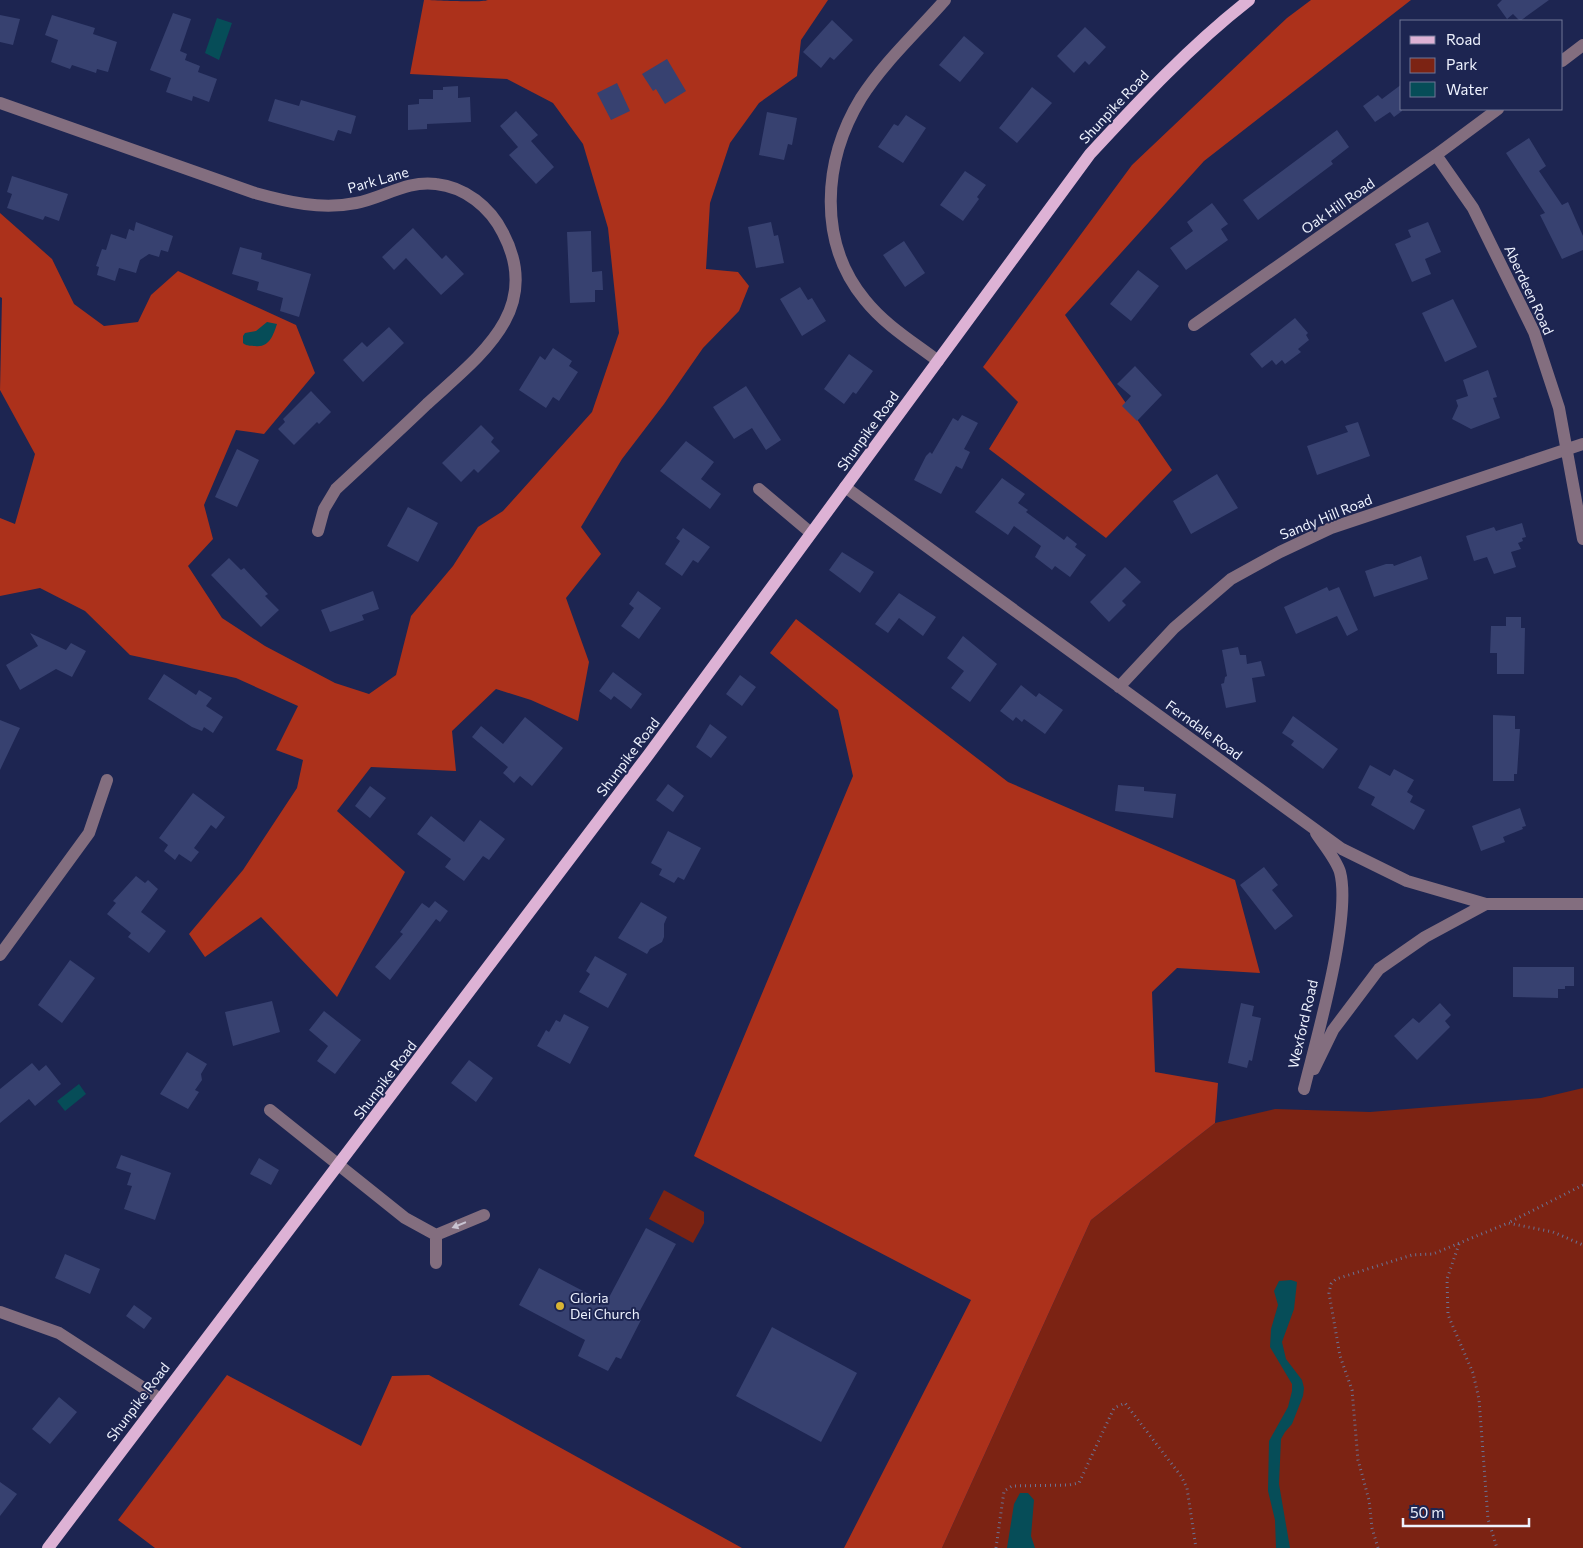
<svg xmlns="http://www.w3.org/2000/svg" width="1583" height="1548" viewBox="0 0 1583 1548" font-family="Commissioner,sans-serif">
<rect width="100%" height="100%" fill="#1d2551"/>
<path fill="#7c2313" d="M 1583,1088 L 1583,1548 L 942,1548 L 1091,1220 L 1215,1123 L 1275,1109 L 1370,1112 L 1541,1098 Z
M 664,1190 L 704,1212 L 704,1223 L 693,1243 L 649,1219 Z"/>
<path fill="#ac311b" d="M 424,0 C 435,0 481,3 488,0 L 828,0 L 801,40 L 797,76 L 759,103 L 730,143 L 710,203 L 706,269 L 738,272 L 749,286 L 739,311 L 703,348 L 664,404 L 622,459 L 581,527 L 601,554 L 566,598 L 589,662 L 578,721 L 531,700 L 496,689 L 452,731 L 456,771 L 371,767 L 337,811 L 405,872 L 337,997 L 261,917 L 205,957 L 189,934 L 243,870 L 297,788 L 303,760 L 276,750 L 298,706 L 236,678 L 130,655 L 85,611 L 40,588 L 0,596 L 0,518 L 15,524 L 35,454 L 0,390 L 2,298 L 0,297 L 0,213 L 52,259 L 74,304 L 104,326 L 138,322 L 151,295 L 178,271 L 296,325 L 315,373 L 264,434 L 236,430 L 204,505 L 213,539 L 188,566 L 222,618 L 265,646 L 335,683 L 369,694 L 396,675 L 411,616 L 453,566 L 478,527 L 503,511 L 592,412 L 619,333 L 608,228 L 583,144 L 553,103 L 507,79 L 410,74 Z
M 1311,0 L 1411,0 L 1204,161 L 1065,315 L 1172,470 L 1106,538 L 989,449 L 1018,402 L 983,367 L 1132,165 L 1287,18 Z
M 796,619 L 1008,782 L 1235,880 L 1260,973 L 1177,968 L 1152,992 L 1155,1072 L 1218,1083 L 1215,1123 L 1091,1220 L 942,1548 L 844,1548 L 971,1300 L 694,1156 L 853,776 L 838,710 L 770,653 Z
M 227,1375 L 361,1446 L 392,1376 L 429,1375 L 742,1548 L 155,1548 L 118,1520 Z"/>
<path fill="#064d58" d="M 217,18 L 232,23 L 219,60 L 205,53 Z
M 267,322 L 277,324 C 273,336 269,348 255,346 C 249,345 248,347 243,343 L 243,336 L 245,333 L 256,331 Z
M 79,1084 L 86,1094 L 65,1111 L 57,1101 Z
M 1291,1280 L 1297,1282 L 1294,1309 L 1282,1342 L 1286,1359 L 1302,1380 L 1304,1388 L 1303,1396 L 1292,1424 L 1285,1432 L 1281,1439 L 1279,1484 L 1290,1548 L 1276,1548 L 1275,1520 L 1268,1491 L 1269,1441 L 1288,1407 L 1292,1391 L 1292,1384 L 1270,1347 L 1271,1329 L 1278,1305 L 1274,1291 L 1279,1281 Z
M 1020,1493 L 1028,1493 L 1034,1500 L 1031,1536 L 1035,1548 L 1007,1548 L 1014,1504 Z"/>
<path fill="#374170" d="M 1502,0 L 1549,0 L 1520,21 L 1513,14 L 1507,19 L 1497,5 Z
M 173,13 L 191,19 L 180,51 L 187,54 L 185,60 L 200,66 L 198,72 L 217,79 L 209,102 L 193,96 L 192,101 L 166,92 L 171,78 L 150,70 Z
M 0,15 L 20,19 L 13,45 L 0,42 Z
M 52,15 L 95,28 L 93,34 L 117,42 L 108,72 L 97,69 L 96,73 L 72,65 L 70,69 L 51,62 L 58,40 L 45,35 Z
M 832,20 L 853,40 L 834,60 L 830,57 L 821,68 L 803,52 Z
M 1085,27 L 1106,47 L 1089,65 L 1085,61 L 1074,73 L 1057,56 Z
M 964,36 L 984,53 L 960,82 L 939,65 Z
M 667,59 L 686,91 L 665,104 L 656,89 L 653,91 L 642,74 Z
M 617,83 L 630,111 L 611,120 L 597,93 Z
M 1402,84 L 1402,111 L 1394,117 L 1390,112 L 1375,122 L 1363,106 L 1378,95 L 1382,99 Z
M 458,86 L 458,98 L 470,97 L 471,122 L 427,124 L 427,129 L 408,130 L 408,105 L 419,104 L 419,99 L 433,99 L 433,90 L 443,90 L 443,87 Z
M 1032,87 L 1052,103 L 1017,143 L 999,128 Z
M 275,99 L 299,106 L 301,100 L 356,116 L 351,134 L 338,130 L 334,141 L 268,121 Z
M 516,111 L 538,135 L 531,141 L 554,167 L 536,184 L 509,155 L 518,147 L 500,126 Z
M 767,112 L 797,118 L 792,145 L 788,144 L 784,160 L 759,155 Z
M 906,115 L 926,128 L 903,163 L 878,147 L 894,124 L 898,126 Z
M 1337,130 L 1349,147 L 1331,161 L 1333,164 L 1258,220 L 1243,200 Z
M 1529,138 L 1546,166 L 1539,171 L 1562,205 L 1568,202 L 1583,236 L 1583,250 L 1562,259 L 1540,215 L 1545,213 L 1506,153 Z
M 965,171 L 986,185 L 977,197 L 979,199 L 963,221 L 940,205 Z
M 12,176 L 68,194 L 59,221 L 45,216 L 43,220 L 7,208 L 12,194 L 7,192 Z
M 1212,203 L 1228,224 L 1221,229 L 1228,240 L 1186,270 L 1170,248 L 1193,231 L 1187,222 Z
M 136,222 L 173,236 L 168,252 L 161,250 L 159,257 L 149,254 L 140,260 L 136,273 L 119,268 L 115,281 L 97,275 L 99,267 L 96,266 L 102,249 L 106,250 L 111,234 L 126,239 L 129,229 L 134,231 Z
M 771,222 L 774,236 L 778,235 L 784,263 L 756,268 L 748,227 Z
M 1428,222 L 1441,252 L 1425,259 L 1431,274 L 1412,282 L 1395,244 L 1411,237 L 1408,230 Z
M 413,228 L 442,259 L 446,255 L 464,274 L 441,295 L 406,258 L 394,270 L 382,257 Z
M 591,231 L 592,272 L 602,271 L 603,290 L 595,290 L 595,302 L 570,303 L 567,232 Z
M 904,241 L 925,273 L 905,287 L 883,255 Z
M 240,247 L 262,253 L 261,259 L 311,274 L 299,317 L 280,311 L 283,298 L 257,290 L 259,282 L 232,274 Z
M 1138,270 L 1159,286 L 1131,321 L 1110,304 Z
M 800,287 L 808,300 L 812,298 L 826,321 L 802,336 L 780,299 Z
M 1453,299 L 1477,347 L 1445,362 L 1422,313 Z
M 1295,318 L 1308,333 L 1306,335 L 1309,340 L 1298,349 L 1301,352 L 1285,364 L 1282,360 L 1276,365 L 1272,360 L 1262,368 L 1250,354 Z
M 389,327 L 404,343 L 363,382 L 343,360 L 362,342 L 367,347 Z
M 553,348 L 572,361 L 569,366 L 578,372 L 559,401 L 553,397 L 546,408 L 519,390 L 540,356 L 545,360 Z
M 849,354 L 873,371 L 856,394 L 853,392 L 844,404 L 824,389 Z
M 1135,366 L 1162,395 L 1137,421 L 1122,406 L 1131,396 L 1117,384 Z
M 1488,370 L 1497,397 L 1493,398 L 1500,418 L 1471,429 L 1452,419 L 1458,406 L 1456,400 L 1468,396 L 1463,380 Z
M 746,386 L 781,440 L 766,450 L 752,428 L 734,439 L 713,407 Z
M 311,391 L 331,412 L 319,424 L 317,422 L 294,445 L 278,429 L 285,422 L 283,419 Z
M 962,415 L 978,423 L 964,449 L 970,452 L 962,469 L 956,466 L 941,494 L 914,480 L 926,456 L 930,452 L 932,454 L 953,418 L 958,421 Z
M 1358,422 L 1370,456 L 1317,475 L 1307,446 L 1348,432 L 1345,426 Z
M 481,425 L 494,438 L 491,442 L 500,451 L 478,473 L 474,469 L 461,482 L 442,463 Z
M 686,441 L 714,462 L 701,479 L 721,494 L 710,509 L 660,471 Z
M 237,449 L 259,460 L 237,507 L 215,497 Z
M 1217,474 L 1238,508 L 1191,534 L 1173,501 Z
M 1002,478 L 1025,494 L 1018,503 L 1028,510 L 1026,512 L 1064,540 L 1067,536 L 1077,544 L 1075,547 L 1086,555 L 1070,577 L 1055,566 L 1052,570 L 1035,557 L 1041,546 L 1014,526 L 1008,535 L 975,512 Z
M 408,507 L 438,523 L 418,562 L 387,546 Z
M 1522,523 L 1526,537 L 1522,538 L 1523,541 L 1518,543 L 1521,549 L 1511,552 L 1516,567 L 1494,574 L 1487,557 L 1474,561 L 1466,536 L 1494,527 L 1496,531 Z
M 683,528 L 710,547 L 698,563 L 693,560 L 682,576 L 665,564 L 680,541 L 676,538 Z
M 842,552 L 874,572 L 860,593 L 829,570 Z
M 1421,556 L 1428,579 L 1374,597 L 1365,571 L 1386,564 L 1393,564 L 1394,566 Z
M 229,558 L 241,570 L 244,568 L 268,594 L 265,596 L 279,610 L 261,627 L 211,575 Z
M 1125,567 L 1141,582 L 1122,601 L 1126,605 L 1109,622 L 1090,602 Z
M 1327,587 L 1329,591 L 1339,587 L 1358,630 L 1347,636 L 1337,616 L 1296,634 L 1284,607 Z
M 373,591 L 379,609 L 362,615 L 364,620 L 330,632 L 321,610 Z
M 638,591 L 661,608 L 639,639 L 621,626 L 634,608 L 629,604 Z
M 899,593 L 936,617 L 923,636 L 899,618 L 888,633 L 875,624 Z
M 1506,617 L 1521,617 L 1521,628 L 1525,628 L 1524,674 L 1497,674 L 1497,653 L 1490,653 L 1491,626 L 1506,626 Z
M 30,633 L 66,650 L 71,643 L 86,651 L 72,677 L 56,669 L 20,690 L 6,665 L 38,646 Z
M 963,636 L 997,664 L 970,702 L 951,688 L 964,671 L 947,658 Z
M 1238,647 L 1240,655 L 1246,655 L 1247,664 L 1261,661 L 1265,676 L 1252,678 L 1256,702 L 1226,708 L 1221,684 L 1224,683 L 1225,677 L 1227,676 L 1222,650 Z
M 613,672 L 642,694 L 631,709 L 614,696 L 611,700 L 599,691 Z
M 164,674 L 196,695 L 199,690 L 212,698 L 206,706 L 223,717 L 213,733 L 204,727 L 202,731 L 192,727 L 148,699 Z
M 740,675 L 756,687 L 742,706 L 726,694 Z
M 1021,685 L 1036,697 L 1039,693 L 1063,710 L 1045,734 L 1024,719 L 1022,722 L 1016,717 L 1013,721 L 1000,711 Z
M 1493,715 L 1515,716 L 1515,729 L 1520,729 L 1517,774 L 1514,774 L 1514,781 L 1493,781 Z
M 1293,716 L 1338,749 L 1323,769 L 1291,745 L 1294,741 L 1282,733 Z
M 525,717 L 563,748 L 532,786 L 520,776 L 514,783 L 503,773 L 508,767 L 472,737 L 481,726 L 503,744 Z
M 0,720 L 20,728 L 0,770 Z
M 710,724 L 727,737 L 711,758 L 696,747 Z
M 1370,765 L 1390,776 L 1394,769 L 1414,780 L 1407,792 L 1413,796 L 1410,802 L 1425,810 L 1414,830 L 1371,805 L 1375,797 L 1358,788 Z
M 668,784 L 684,796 L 673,812 L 656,800 Z
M 1118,785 L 1144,787 L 1144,791 L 1176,794 L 1173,818 L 1115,811 Z
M 370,786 L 386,798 L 370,818 L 355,806 Z
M 193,793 L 225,817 L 216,829 L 211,825 L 194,848 L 199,852 L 191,862 L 179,854 L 175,860 L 164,851 L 168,845 L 159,838 Z
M 1520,808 L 1526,826 L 1522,827 L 1523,829 L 1503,837 L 1505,842 L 1481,851 L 1472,826 Z
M 431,816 L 464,842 L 480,820 L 505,839 L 489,860 L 483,856 L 464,881 L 445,867 L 451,859 L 417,834 Z
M 668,831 L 701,848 L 684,880 L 678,877 L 674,883 L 659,875 L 662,869 L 651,863 Z
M 1264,867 L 1278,885 L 1272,890 L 1293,916 L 1275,930 L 1240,885 Z
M 136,876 L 145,883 L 148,880 L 158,889 L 141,912 L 166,931 L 149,953 L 128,937 L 131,933 L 107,914 L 116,903 L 113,901 Z
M 435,901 L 448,911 L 440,922 L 436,919 L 390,980 L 375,967 L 403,934 L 400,932 L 422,903 L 429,908 Z
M 641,902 L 667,917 L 664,924 L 664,937 L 662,942 L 650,949 L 647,954 L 618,938 Z
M 595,956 L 627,974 L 608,1008 L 579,992 L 590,974 L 586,971 Z
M 70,960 L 95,978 L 62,1023 L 38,1005 Z
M 1513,967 L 1574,967 L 1574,986 L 1565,986 L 1565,989 L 1558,989 L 1558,998 L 1513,997 Z
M 272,1001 L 280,1032 L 233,1046 L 225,1012 Z
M 1241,1003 L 1254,1006 L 1252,1016 L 1261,1018 L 1252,1061 L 1249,1060 L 1247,1068 L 1228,1063 Z
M 1440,1003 L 1451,1015 L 1445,1021 L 1450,1027 L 1417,1060 L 1394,1036 L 1413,1018 L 1419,1023 Z
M 324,1011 L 361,1040 L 335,1074 L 317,1061 L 328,1046 L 309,1030 Z
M 564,1014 L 589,1027 L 570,1064 L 537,1046 L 546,1030 L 549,1032 L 556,1020 L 560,1022 Z
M 187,1052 L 207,1064 L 201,1074 L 202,1080 L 195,1090 L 199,1092 L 188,1109 L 160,1094 Z
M 469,1060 L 493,1078 L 476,1102 L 451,1083 Z
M 32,1063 L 39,1071 L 46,1065 L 61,1084 L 35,1106 L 29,1099 L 0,1123 L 0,1089 Z
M 121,1155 L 171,1173 L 155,1220 L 124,1209 L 132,1186 L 127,1185 L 131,1173 L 116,1168 Z
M 259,1158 L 279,1170 L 271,1185 L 250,1174 Z
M 646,1228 L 676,1244 L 636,1318 L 641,1320 L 621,1359 L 616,1357 L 608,1371 L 578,1356 L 585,1340 L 519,1305 L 539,1268 L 606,1303 Z
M 65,1254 L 100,1269 L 90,1294 L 55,1278 Z
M 134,1305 L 152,1318 L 144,1329 L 126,1316 Z
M 772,1327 L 857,1373 L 821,1442 L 736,1396 Z
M 59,1397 L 77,1412 L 50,1444 L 32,1429 Z
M 0,1482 L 17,1494 L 0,1516 Z"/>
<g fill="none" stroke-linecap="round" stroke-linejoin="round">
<path stroke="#6c7292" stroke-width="3" stroke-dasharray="1 4" stroke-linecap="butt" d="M 1583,1185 L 1508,1223 L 1553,1232 L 1583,1245
M 1459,1244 L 1447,1279 L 1448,1315 L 1473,1373 L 1479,1399 L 1488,1519 L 1497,1548
M 996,1548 L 1004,1491 L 1012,1486 L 1069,1485 L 1079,1483 L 1114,1408 L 1125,1403 L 1181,1476 L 1187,1488 L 1196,1548
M 1378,1548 L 1372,1528 L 1369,1500 L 1358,1460 L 1352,1390 L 1340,1356 L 1329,1293 L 1331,1284 L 1336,1279 L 1412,1255 L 1433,1254 L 1508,1223"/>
<path stroke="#836e7f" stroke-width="12" d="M 1562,61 L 1583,45
M 0,103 L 255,193 C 288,202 321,210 356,203 C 383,198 407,180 436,184 C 465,187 490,207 503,233 C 544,311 478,357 427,404 C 397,433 366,461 336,489 L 324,509 L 318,531
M 1436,155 L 1473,208 L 1534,332 L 1559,408 L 1583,539
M 1194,325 L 1436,155 L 1498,109
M 938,361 C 913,342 885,325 865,300 C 817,242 823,160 861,98 C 884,62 917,32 945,0
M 845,487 L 1342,849 L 1407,881 L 1486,904 L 1583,904
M 759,489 L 811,533
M 1119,687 L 1174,628 L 1231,579 L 1280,552 L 1331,528 L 1583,444
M 0,955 L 89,833 L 107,780
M 1314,1069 L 1333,1030 L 1379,969 L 1425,937 L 1486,904
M 1304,1089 C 1316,1040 1352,917 1340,872 C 1336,859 1323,844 1316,833
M 270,1110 L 405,1218 L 436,1235
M 436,1235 L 484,1215
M 436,1235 L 436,1263
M 0,1312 L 59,1333 L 159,1398"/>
<path stroke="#ddb2d5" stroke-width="12" d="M 48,1548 L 649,754 L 1090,154 C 1140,100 1190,46 1249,0"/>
</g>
<defs><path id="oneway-solid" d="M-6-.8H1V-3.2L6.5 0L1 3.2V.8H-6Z" transform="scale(1.25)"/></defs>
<use fill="#c9c4d2" href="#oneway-solid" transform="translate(459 1225) rotate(158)"/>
<circle fill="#d8b434" stroke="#1d2551" stroke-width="2" cx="560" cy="1306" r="5"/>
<g text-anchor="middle" stroke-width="4" stroke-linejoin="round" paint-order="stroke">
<g font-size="14" fill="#eef2fe" stroke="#1d2551">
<text transform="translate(1114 107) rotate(-47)" y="5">Shunpike Road</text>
<text transform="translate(378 180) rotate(-16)" y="5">Park Lane</text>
<text transform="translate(1338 206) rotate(-35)" y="5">Oak Hill Road</text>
<text transform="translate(1529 290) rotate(65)" y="5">Aberdeen Road</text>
<text transform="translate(868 431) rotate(-54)" y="5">Shunpike Road</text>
<text transform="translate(1326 517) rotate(-22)" y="5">Sandy Hill Road</text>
<text transform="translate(1204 730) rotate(36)" y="5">Ferndale Road</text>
<text transform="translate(628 757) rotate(-53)" y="5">Shunpike Road</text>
<text transform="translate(1303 1024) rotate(-77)" y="5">Wexford Road</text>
<text transform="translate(385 1080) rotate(-53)" y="5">Shunpike Road</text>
<text transform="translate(138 1402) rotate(-53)" y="5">Shunpike Road</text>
</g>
<g font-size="14" fill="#eef2fe" stroke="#1d2551" text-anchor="start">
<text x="570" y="1303">Gloria<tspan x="570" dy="16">Dei Church</tspan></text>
</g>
</g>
<rect x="1400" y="20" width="162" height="90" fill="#1d2551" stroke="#717796"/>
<rect x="1410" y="36" width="25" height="8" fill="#ddb2d5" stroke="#717796"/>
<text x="1446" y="45" font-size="15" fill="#eef2fe">Road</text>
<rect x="1410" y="58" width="25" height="15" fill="#7c2313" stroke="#717796"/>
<text x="1446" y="70" font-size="15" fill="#eef2fe">Park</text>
<rect x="1410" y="82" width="25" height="15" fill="#064d58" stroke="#717796"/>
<text x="1446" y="95" font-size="15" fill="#eef2fe">Water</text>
<path d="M1403 1518v8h126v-8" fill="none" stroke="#eef2fe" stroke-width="2.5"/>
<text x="1410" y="1518" font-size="15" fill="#eef2fe" stroke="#1d2551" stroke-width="4" paint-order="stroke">50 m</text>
</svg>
